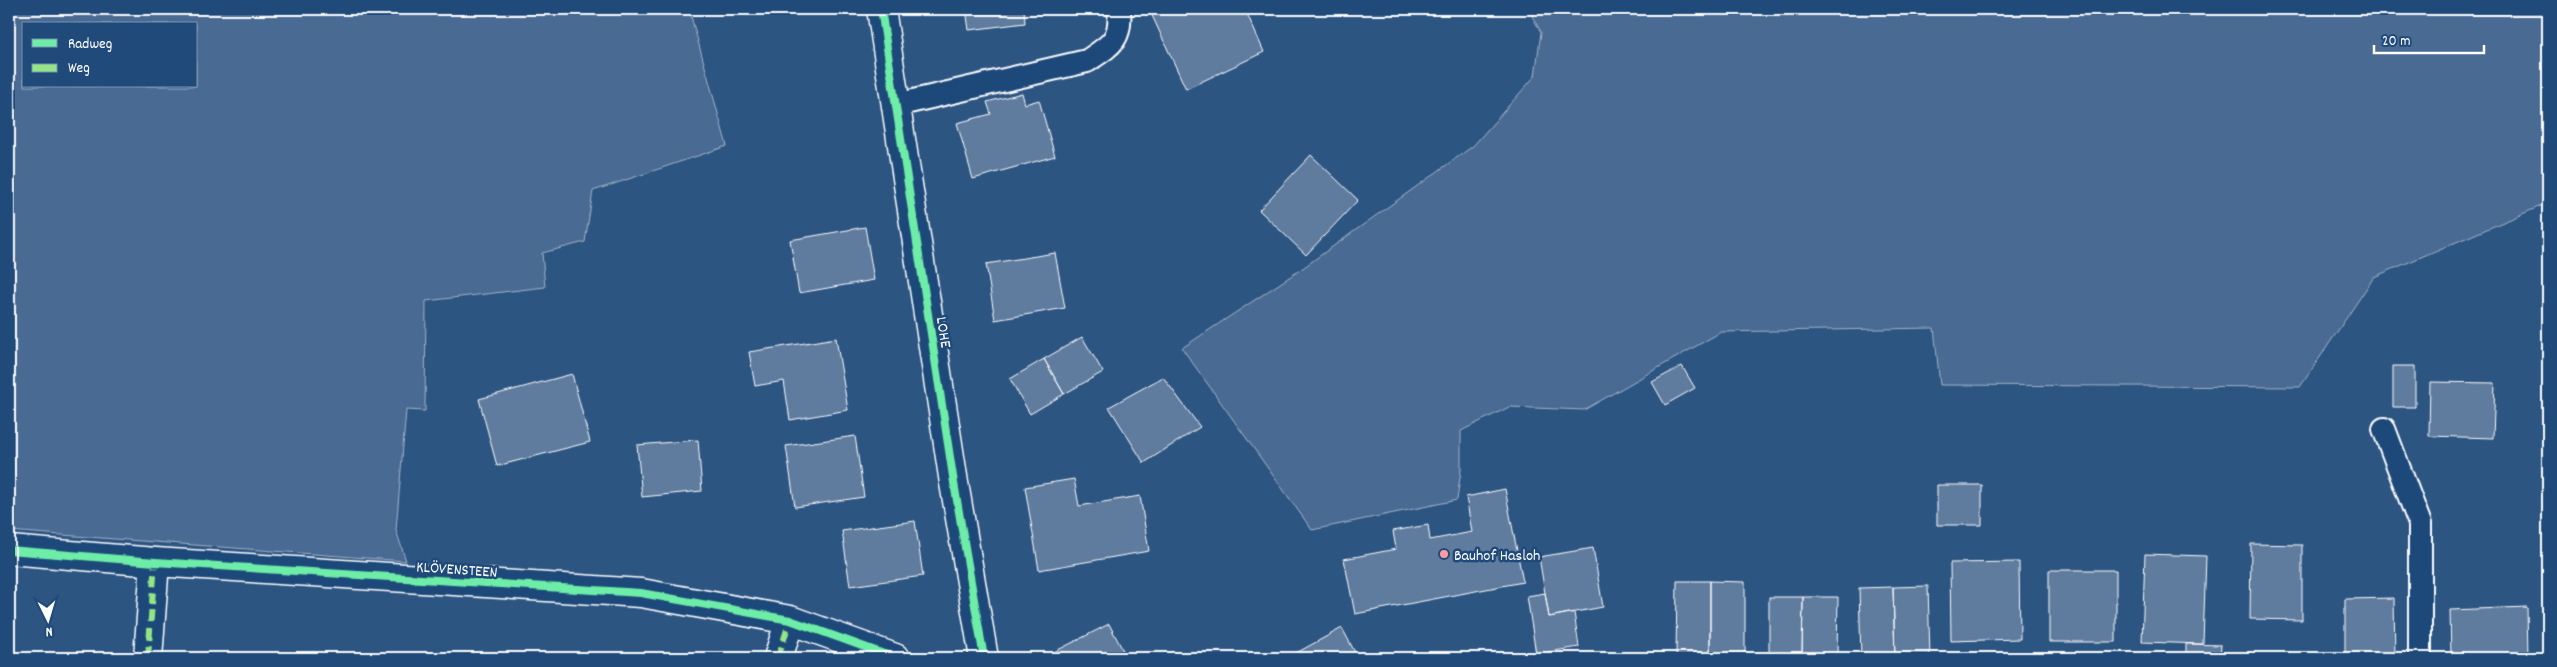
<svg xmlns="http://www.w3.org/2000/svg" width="2557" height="667" viewBox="0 0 2557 667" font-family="Dekko,sans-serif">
<rect width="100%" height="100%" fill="#2c5582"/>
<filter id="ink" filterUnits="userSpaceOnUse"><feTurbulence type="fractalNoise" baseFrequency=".02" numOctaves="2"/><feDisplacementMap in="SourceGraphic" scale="10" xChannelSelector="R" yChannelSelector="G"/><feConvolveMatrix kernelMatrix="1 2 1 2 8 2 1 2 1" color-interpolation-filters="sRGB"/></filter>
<g filter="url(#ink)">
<path fill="#486b92" stroke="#a4b5c8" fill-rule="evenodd" d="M 9,9 L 689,9 L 727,146 L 593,191 L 585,242 L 542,253 L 545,287 L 426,301 L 425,411 L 406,410 L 396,530 L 406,561 L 9,531 ZM 24,24 L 196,24 L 196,86 L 24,86 Z
M 1528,9 L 2548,9 L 2548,203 L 2374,277 L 2300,387 L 1940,385 L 1934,328 L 1721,332 L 1584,410 L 1509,407 L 1461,431 L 1461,470 L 1457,500 L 1312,530 L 1182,348 L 1300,270 L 1473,146 L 1535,76 L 1541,32 Z"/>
<path fill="#5e7c9f" stroke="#fff" d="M 966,9 L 1024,9 L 1025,23 L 969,30 Z
M 1149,9 L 1245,9 L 1264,52 L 1186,89 Z
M 1022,93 L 1025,104 L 1039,100 L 1055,156 L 973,179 L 957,123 L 991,114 L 987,102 Z
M 1311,155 L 1358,200 L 1306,255 L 1259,210 Z
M 865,227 L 874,280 L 799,293 L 790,240 Z
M 1055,253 L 1065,308 L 995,320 L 986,264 Z
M 1082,337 L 1103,372 L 1064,394 L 1044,359 Z
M 836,338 L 848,410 L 790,420 L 784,381 L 755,386 L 749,352 Z
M 1044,359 L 1064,394 L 1030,414 L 1010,379 Z
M 1682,366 L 1695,388 L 1665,405 L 1652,382 Z
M 2393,366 L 2415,366 L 2415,407 L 2393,407 Z
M 572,374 L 590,442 L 497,466 L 479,399 Z
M 1163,377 L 1200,427 L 1144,463 L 1109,407 Z
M 2430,382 L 2495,383 L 2493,438 L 2429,436 Z
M 855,436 L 864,497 L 795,507 L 786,446 Z
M 698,440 L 702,491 L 642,497 L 637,445 Z
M 1074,479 L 1079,506 L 1140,496 L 1149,551 L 1039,570 L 1025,487 Z
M 1937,485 L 1982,485 L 1982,525 L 1937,525 Z
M 1505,489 L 1523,582 L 1355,614 L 1344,559 L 1396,549 L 1393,531 L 1428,525 L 1430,540 L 1472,532 L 1466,497 Z
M 915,521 L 923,576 L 850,586 L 842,531 Z
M 2251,544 L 2302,545 L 2302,620 L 2250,619 Z
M 1593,548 L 1603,607 L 1549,617 L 1539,557 Z
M 2145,554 L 2206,556 L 2203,644 L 2142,642 Z
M 2019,562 L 2020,639 L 1951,641 L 1950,563 Z
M 2049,570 L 2116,570 L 2116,642 L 2049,642 Z
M 1677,581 L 1710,581 L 1710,658 L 1676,658 Z
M 1710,581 L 1745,582 L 1745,658 L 1710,658 Z
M 1928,586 L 1930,658 L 1895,658 L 1893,587 Z
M 1893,587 L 1895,658 L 1861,658 L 1859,588 Z
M 1545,593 L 1549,617 L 1574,612 L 1579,647 L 1536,654 L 1527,596 Z
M 1769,597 L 1803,597 L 1802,658 L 1769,658 Z
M 1803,597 L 1838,597 L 1837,658 L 1802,658 Z
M 2394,598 L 2395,658 L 2345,658 L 2345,599 Z
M 2527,607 L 2528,658 L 2451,658 L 2450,610 Z
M 1109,624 L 1127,658 L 1055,658 L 1052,653 Z
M 1342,628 L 1358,658 L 1287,658 Z
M 2186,644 L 2221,645 L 2220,658 L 2186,658 Z"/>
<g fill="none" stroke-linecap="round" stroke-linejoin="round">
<g stroke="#fff" stroke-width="26">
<path id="lane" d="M 896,105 L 1087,61 C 1111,45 1122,40 1119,9
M 2384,429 L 2420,524 L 2420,658"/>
</g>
<g stroke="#fff" stroke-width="31">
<path id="street" d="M 881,9 L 954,483 L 984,658
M 9,550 L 155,562 L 641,593 L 790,620 L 895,658
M 148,658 L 155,562
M 778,658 L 790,620"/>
</g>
<use href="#lane" stroke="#1f4a7a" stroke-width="22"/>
<use href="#street" stroke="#1f4a7a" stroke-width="28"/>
<path stroke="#94e586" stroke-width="6" stroke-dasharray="12 6" stroke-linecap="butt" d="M 148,658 L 155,562
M 778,658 L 790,620"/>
<g stroke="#1f4a7a" stroke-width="11">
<path id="cycleway" d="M 881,9 L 954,483 L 984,658
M 9,550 L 155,562 L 641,593 L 790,620 L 895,658"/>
</g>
<use href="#cycleway" stroke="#6deda7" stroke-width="8"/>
</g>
</g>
<circle fill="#ff9aa2" stroke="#1f4a7a" stroke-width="2" cx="1444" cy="554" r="5"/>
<g text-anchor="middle" stroke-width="5" stroke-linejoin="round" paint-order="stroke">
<g font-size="16" fill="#fff" stroke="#1f4a7a">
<text transform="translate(945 332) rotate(81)" y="6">LOHE</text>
<text transform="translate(457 568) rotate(4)" y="6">KLÖVENSTEEN</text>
</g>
<g font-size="16" fill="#fff" stroke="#1f4a7a" text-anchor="start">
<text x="1454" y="560">Bauhof Hasloh</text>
</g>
</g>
<rect width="2557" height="667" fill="none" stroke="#1f4a7a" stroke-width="30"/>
<rect x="15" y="15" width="2527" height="637" fill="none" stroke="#fff" stroke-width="2" filter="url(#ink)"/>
<rect x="22" y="22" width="175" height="65" fill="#1f4a7a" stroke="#7992af"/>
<rect x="32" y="39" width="25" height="8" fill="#6deda7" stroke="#7992af"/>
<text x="68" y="48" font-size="15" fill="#ffffff">Radweg</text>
<rect x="32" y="64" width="25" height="8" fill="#94e586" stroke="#7992af"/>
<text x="68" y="72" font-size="15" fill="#ffffff">Weg</text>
<g transform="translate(48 620) rotate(175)" stroke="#1f4a7a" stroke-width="4" paint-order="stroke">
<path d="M0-4L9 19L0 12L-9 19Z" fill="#ffffff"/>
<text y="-8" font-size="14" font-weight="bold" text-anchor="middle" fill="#ffffff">N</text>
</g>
<path d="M2374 45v8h110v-8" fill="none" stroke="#ffffff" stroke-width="2.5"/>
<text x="2382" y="45" font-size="15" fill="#ffffff" stroke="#1f4a7a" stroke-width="4" paint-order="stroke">20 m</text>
</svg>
